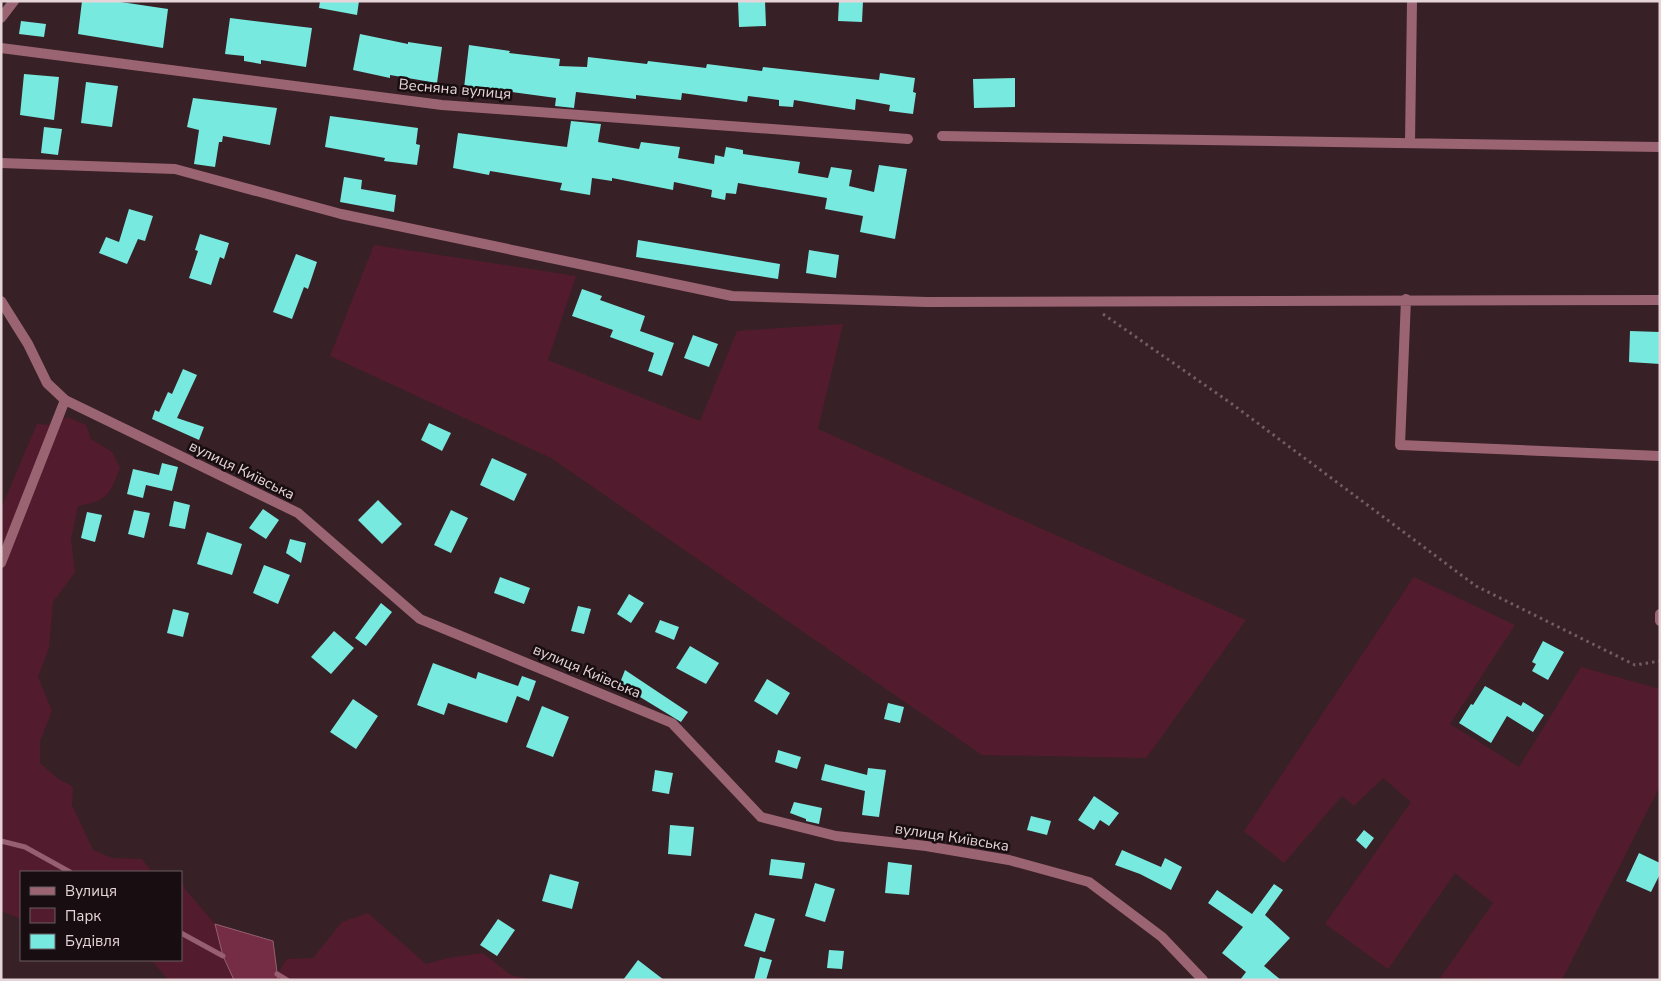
<svg xmlns="http://www.w3.org/2000/svg" width="1661" height="981" viewBox="0 0 1661 981" font-family="'Nunito Sans',sans-serif">
<rect width="100%" height="100%" fill="#372026"/>
<path fill="#531c2e" d="M 374,245 L 576,276 L 548,360 L 700,421 L 737,331 L 843,324 L 818,429 L 1246,620 L 1146,758 L 982,755 L 551,458 L 330,356 Z
M 68,417 L 86,425 L 91,439 L 112,452 L 120,467 C 110,495 107,501 78,506 L 71,539 L 75,572 L 53,602 L 49,648 L 38,677 L 52,711 L 40,741 L 40,763 L 57,778 L 73,787 L 72,805 L 93,850 L 112,858 L 142,859 L 152,872 L 21,872 L 21,919 L 1,911 L 1,509 L 37,424 L 51,425 Z
M 1414,577 L 1515,625 L 1450,724 L 1519,767 L 1581,667 L 1660,689 L 1660,786 L 1562,980 L 1440,978 L 1493,903 L 1455,873 L 1388,969 L 1325,924 L 1411,802 L 1383,778 L 1354,806 L 1342,796 L 1284,863 L 1244,831 Z
M 181,879 L 185,889 L 215,924 L 223,956 L 234,980 L 168,980 L 153,962 L 143,960 L 181,960 Z
M 368,913 L 426,964 L 448,958 L 483,953 L 511,975 L 535,980 L 278,980 L 277,974 L 287,959 L 313,958 L 342,922 Z"/>
<path fill="#752d45" stroke="#975f71" d="M 215,924 L 273,941 L 278,980 L 234,980 L 223,956 Z"/>
<g fill="none" stroke-linecap="round" stroke-linejoin="round">
<path stroke="#975f71" stroke-width="5" d="M 1,841 L 25,847 L 70,872
M 181,933 L 223,956
M 277,974 L 287,980"/>
</g>
<path fill="#78e9df" d="M 82,1 L 114,1 L 168,9 L 163,48 L 78,34 Z
M 320,1 L 359,1 L 357,15 L 319,8 Z
M 738,1 L 765,1 L 766,26 L 739,27 Z
M 839,1 L 863,1 L 862,22 L 838,21 Z
M 230,18 L 312,28 L 306,67 L 261,60 L 261,64 L 244,61 L 244,56 L 225,54 Z
M 21,21 L 46,24 L 44,37 L 19,34 Z
M 360,34 L 408,44 L 408,42 L 442,47 L 437,83 L 390,75 L 390,78 L 353,70 Z
M 469,45 L 510,51 L 509,53 L 560,59 L 559,66 L 587,67 L 588,57 L 647,64 L 648,61 L 706,68 L 707,64 L 762,71 L 763,67 L 879,80 L 880,73 L 915,78 L 913,92 L 916,93 L 913,114 L 889,111 L 890,105 L 856,99 L 855,110 L 794,100 L 793,107 L 779,106 L 779,100 L 748,96 L 747,102 L 682,93 L 681,100 L 636,95 L 636,99 L 576,92 L 574,108 L 555,106 L 556,98 L 504,91 L 504,96 L 464,88 Z
M 24,74 L 59,77 L 54,120 L 20,115 Z
M 1015,78 L 1015,107 L 974,108 L 973,79 Z
M 86,82 L 118,86 L 112,127 L 81,123 Z
M 193,98 L 277,108 L 270,145 L 223,136 L 222,142 L 219,142 L 215,167 L 194,164 L 199,130 L 187,127 Z
M 330,116 L 418,128 L 416,144 L 420,145 L 417,165 L 384,161 L 385,158 L 325,147 Z
M 571,121 L 601,124 L 598,142 L 639,149 L 641,142 L 680,147 L 678,158 L 714,164 L 715,155 L 724,157 L 726,147 L 743,150 L 743,154 L 800,162 L 798,173 L 828,178 L 831,167 L 852,170 L 849,186 L 874,192 L 879,165 L 907,169 L 895,239 L 860,232 L 863,216 L 825,209 L 827,198 L 738,183 L 736,194 L 726,193 L 725,200 L 711,197 L 712,190 L 674,182 L 673,190 L 612,178 L 612,181 L 592,178 L 590,195 L 560,190 L 562,183 L 490,171 L 489,175 L 453,168 L 458,133 L 567,147 Z
M 44,127 L 62,129 L 58,155 L 41,153 Z
M 344,177 L 362,180 L 361,189 L 396,195 L 394,212 L 340,202 Z
M 129,209 L 153,216 L 145,241 L 138,239 L 127,264 L 99,253 L 106,237 L 119,242 Z
M 200,234 L 229,243 L 224,259 L 220,257 L 211,285 L 189,278 L 198,251 L 195,250 Z
M 638,240 L 780,264 L 778,279 L 636,257 Z
M 809,250 L 839,255 L 836,278 L 806,273 Z
M 296,254 L 317,262 L 308,289 L 304,287 L 292,319 L 273,312 Z
M 582,289 L 602,296 L 600,300 L 645,316 L 640,331 L 674,343 L 662,376 L 648,371 L 654,353 L 610,337 L 613,330 L 572,316 Z
M 1630,331 L 1660,332 L 1660,364 L 1629,362 Z
M 693,335 L 718,344 L 709,367 L 684,358 Z
M 183,369 L 197,375 L 177,418 L 204,427 L 199,440 L 152,419 L 155,410 L 159,412 L 168,392 L 172,394 Z
M 429,423 L 451,433 L 442,451 L 421,440 Z
M 492,458 L 527,474 L 514,501 L 480,485 Z
M 162,463 L 178,467 L 172,491 L 146,485 L 143,498 L 127,494 L 133,469 L 159,475 Z
M 378,500 L 402,524 L 382,544 L 358,520 Z
M 174,501 L 190,505 L 185,529 L 169,526 Z
M 263,509 L 279,520 L 266,539 L 249,528 Z
M 134,510 L 150,513 L 144,538 L 128,534 Z
M 451,510 L 468,518 L 451,553 L 434,545 Z
M 87,512 L 102,515 L 95,542 L 81,538 Z
M 207,532 L 242,544 L 232,575 L 197,564 Z
M 290,539 L 306,543 L 301,563 L 286,553 Z
M 264,565 L 290,575 L 278,604 L 253,593 Z
M 500,577 L 530,588 L 524,604 L 494,593 Z
M 629,594 L 644,603 L 631,623 L 617,614 Z
M 381,603 L 392,612 L 366,646 L 355,638 Z
M 578,606 L 591,609 L 584,634 L 571,631 Z
M 173,609 L 189,613 L 183,637 L 167,633 Z
M 660,620 L 679,627 L 674,640 L 655,632 Z
M 334,631 L 354,648 L 331,674 L 311,657 Z
M 1543,641 L 1564,652 L 1548,680 L 1532,671 L 1536,664 L 1532,662 Z
M 690,646 L 719,663 L 706,684 L 676,668 Z
M 433,663 L 476,679 L 478,672 L 518,686 L 522,676 L 536,681 L 529,701 L 517,696 L 507,723 L 448,703 L 444,715 L 417,705 Z
M 625,670 L 688,712 L 681,722 L 640,697 L 618,688 Z
M 767,679 L 790,693 L 777,715 L 754,701 Z
M 1485,686 L 1521,706 L 1523,702 L 1544,715 L 1533,732 L 1507,716 L 1491,743 L 1459,723 L 1471,704 L 1473,705 Z
M 353,699 L 378,716 L 356,749 L 330,732 Z
M 888,703 L 904,707 L 900,723 L 884,719 Z
M 542,706 L 569,717 L 553,757 L 526,747 Z
M 778,750 L 801,757 L 797,769 L 775,762 Z
M 825,764 L 867,775 L 868,768 L 886,770 L 879,817 L 862,815 L 865,791 L 821,780 Z
M 655,770 L 673,773 L 669,794 L 652,791 Z
M 1094,796 L 1119,813 L 1109,826 L 1100,820 L 1094,830 L 1078,820 Z
M 794,802 L 822,808 L 819,824 L 806,821 L 806,819 L 790,813 Z
M 1031,816 L 1051,821 L 1047,835 L 1027,830 Z
M 670,825 L 694,827 L 691,856 L 668,854 Z
M 1364,830 L 1374,838 L 1366,849 L 1356,840 Z
M 1122,850 L 1161,867 L 1165,858 L 1182,867 L 1171,890 L 1140,874 L 1115,865 Z
M 1639,853 L 1660,863 L 1660,874 L 1651,892 L 1626,881 Z
M 771,859 L 805,863 L 802,879 L 769,875 Z
M 888,862 L 912,865 L 909,895 L 885,893 Z
M 550,874 L 579,882 L 572,909 L 542,901 Z
M 815,883 L 835,889 L 825,922 L 805,916 Z
M 1274,884 L 1283,890 L 1265,915 L 1290,938 L 1264,966 L 1281,980 L 1240,980 L 1246,972 L 1222,953 L 1243,927 L 1208,903 L 1217,890 L 1252,914 Z
M 755,913 L 775,919 L 765,952 L 744,946 Z
M 498,919 L 515,930 L 497,956 L 480,945 Z
M 829,950 L 844,951 L 842,969 L 827,968 Z
M 760,957 L 772,960 L 766,980 L 754,980 Z
M 638,960 L 664,980 L 623,980 Z"/>
<g fill="none" stroke-linecap="round" stroke-linejoin="round">
<path stroke="#725d63" stroke-width="3" stroke-dasharray="2.5 4" stroke-linecap="butt" d="M 1103,314 L 1232,404 L 1476,586 L 1635,665 L 1660,661"/>
<path stroke="#9b6473" stroke-width="10" d="M 1,48 L 442,105 L 908,139
M 942,136 L 1660,147
M 1410,143 L 1412,1
M 1,163 L 175,169 L 341,214 L 732,296 L 927,302 L 1660,300
M 1406,299 L 1400,445 L 1660,456
M 1,563 L 65,400
M 1660,614 L 1660,621"/>
<path stroke="#9b6473" stroke-width="10" d="M 1,18 L 14,1
M 1,301 L 28,344 L 47,383 L 65,400 L 298,513 L 420,619 L 672,723 L 761,817 L 836,836 L 926,846 L 1009,860 L 1089,882 L 1162,937 L 1203,980"/>
</g>
<g text-anchor="middle" stroke-width="5" stroke-linejoin="round" paint-order="stroke">
<g font-size="15" fill="#e5d4d8" stroke="#180d10">
<text transform="translate(455 89) rotate(5)" y="5">Весняна вулиця</text>
<text transform="translate(242 470) rotate(26)" y="5">вулиця Київська</text>
<text transform="translate(587 671) rotate(23)" y="5">вулиця Київська</text>
<text transform="translate(952 837) rotate(9)" y="5">вулиця Київська</text>
</g>
</g>
<rect width="1661" height="981" fill="none" stroke="#e5d4d8" stroke-width="5"/>
<rect x="20" y="871" width="162" height="90" fill="#180d10" stroke="#6a5d60"/>
<rect x="30" y="887" width="25" height="8" fill="#9b6473" stroke="#6a5d60"/>
<text x="65" y="896" font-size="15" fill="#e5d4d8">Вулиця</text>
<rect x="30" y="908" width="25" height="15" fill="#531c2e" stroke="#6a5d60"/>
<text x="65" y="921" font-size="15" fill="#e5d4d8">Парк</text>
<rect x="30" y="934" width="25" height="15" fill="#78e9df" stroke="#6a5d60"/>
<text x="65" y="946" font-size="15" fill="#e5d4d8">Будівля</text>
</svg>
